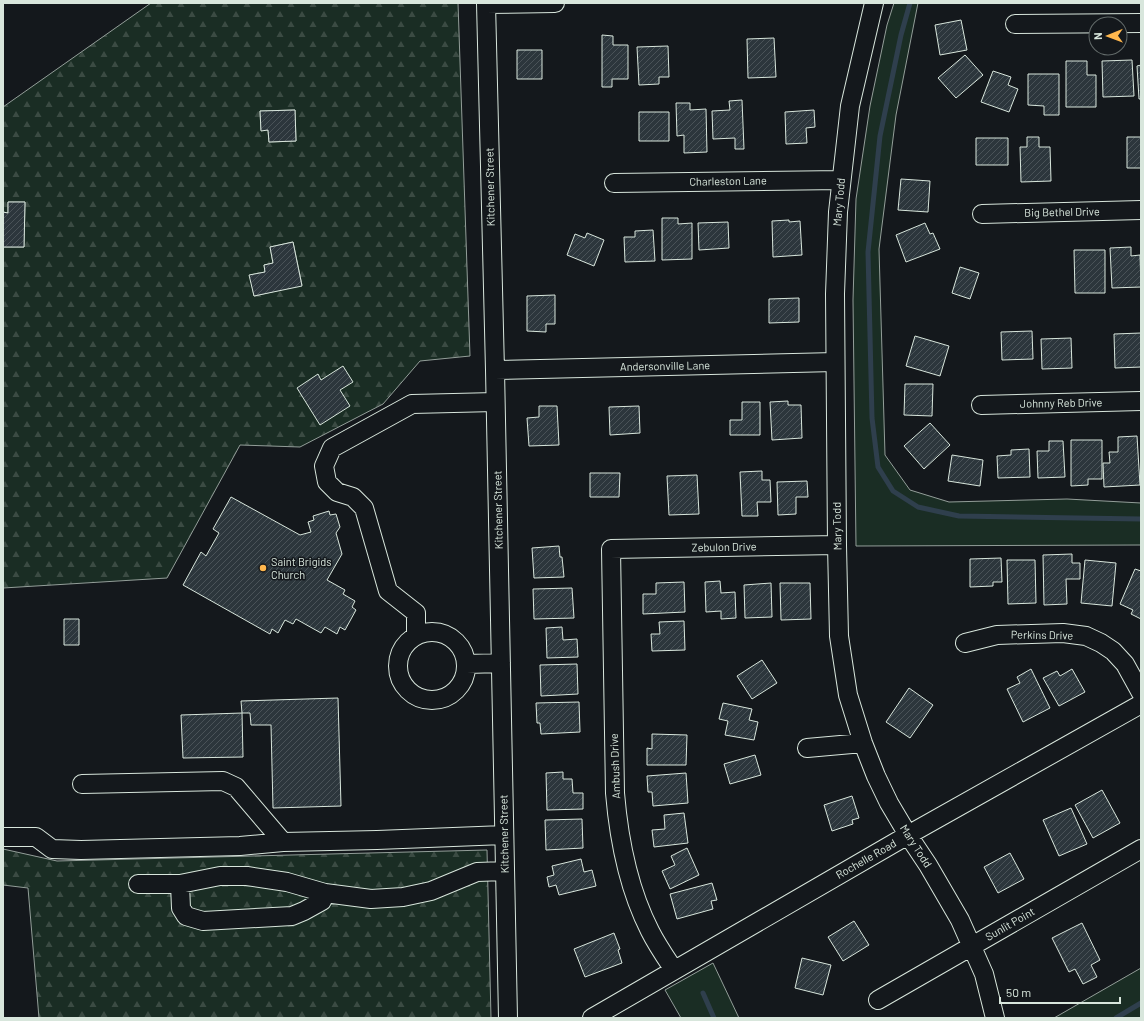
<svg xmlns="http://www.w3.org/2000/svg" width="1144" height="1021" viewBox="0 0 1144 1021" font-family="Barlow,sans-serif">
<defs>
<pattern id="forest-firs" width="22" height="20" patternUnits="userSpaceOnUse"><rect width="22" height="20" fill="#1a2d24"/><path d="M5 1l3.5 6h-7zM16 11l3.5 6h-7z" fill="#3b4b43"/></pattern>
<pattern id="building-hatch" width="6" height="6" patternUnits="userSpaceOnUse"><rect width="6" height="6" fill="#2c363c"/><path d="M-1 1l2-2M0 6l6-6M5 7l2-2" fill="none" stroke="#4a5358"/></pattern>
</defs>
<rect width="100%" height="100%" fill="#14181c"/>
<path fill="#1a2d24" stroke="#939e99" d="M 894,3 L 918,3 L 896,115 L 879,249 L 885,455 L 910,490 L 949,502 L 1067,499 L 1141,503 L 1141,545 L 856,546 L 853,300 L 856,199 L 870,106 L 887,25 Z
M 713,963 L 739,1018 L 681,1018 L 665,990 Z
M 1141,968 L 1141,1018 L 1054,1018 Z"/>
<path fill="url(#forest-firs)" stroke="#939e99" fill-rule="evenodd" d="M 151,3 L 458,3 L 470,356 L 420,361 L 383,404 L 300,447 L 240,445 L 167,578 L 3,588 L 3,247 L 24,247 L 25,202 L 8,202 L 8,213 L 3,212 L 3,107 ZM 295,110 L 296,141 L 269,142 L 268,130 L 261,130 L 260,111 ZM 293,242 L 302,285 L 254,296 L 250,275 L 265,272 L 264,265 L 273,263 L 270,247 Z
M 3,849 L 57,861 L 487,850 L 491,1018 L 39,1018 L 28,888 L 3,885 Z"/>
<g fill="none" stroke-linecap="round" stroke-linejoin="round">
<path stroke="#2f3f4d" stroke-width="5" d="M 910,3 L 901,35 L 880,136 L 868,252 L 872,418 L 878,467 L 893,491 L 918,507 L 959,516 L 1141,519
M 703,993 L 714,1018
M 1116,1018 L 1141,1003"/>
</g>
<path fill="url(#building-hatch)" stroke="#d8e6dc" d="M 961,20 L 967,50 L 940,55 L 935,25 Z
M 602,35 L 613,36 L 613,45 L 628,45 L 628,79 L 612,79 L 612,87 L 602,87 Z
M 774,38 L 776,77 L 748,78 L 747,39 Z
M 668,46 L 669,77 L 659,77 L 659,84 L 639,85 L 637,47 Z
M 517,50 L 542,50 L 542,79 L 517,79 Z
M 965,55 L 983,75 L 956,98 L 938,78 Z
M 1132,60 L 1134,96 L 1103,97 L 1102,61 Z
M 1066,61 L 1087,61 L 1087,75 L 1096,75 L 1096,107 L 1066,107 Z
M 1141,65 L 1141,99 L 1139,99 L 1137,66 Z
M 993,71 L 1011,77 L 1008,85 L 1018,89 L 1009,112 L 981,102 Z
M 1028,74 L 1059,74 L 1059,115 L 1044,115 L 1044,106 L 1028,105 Z
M 742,100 L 744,149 L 735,149 L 735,138 L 713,139 L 712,111 L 730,110 L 729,101 Z
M 676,103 L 690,103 L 690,110 L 706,109 L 707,152 L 684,153 L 684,135 L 677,136 Z
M 295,110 L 296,141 L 269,142 L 268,130 L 261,131 L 260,111 Z
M 814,110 L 815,127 L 806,128 L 807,143 L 786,144 L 785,112 Z
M 639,112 L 669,112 L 669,141 L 639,141 Z
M 1027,137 L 1039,137 L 1039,147 L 1050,147 L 1051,181 L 1021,182 L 1020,147 L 1027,147 Z
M 1127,137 L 1141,137 L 1141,168 L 1127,168 Z
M 976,138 L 1008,138 L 1008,165 L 976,165 Z
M 901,179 L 930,181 L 928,212 L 898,210 Z
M 8,202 L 25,202 L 24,247 L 3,247 L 3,212 L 8,213 Z
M 662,218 L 678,218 L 678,224 L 692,223 L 692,259 L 662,260 Z
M 789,220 L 789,222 L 800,221 L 802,255 L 773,257 L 772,221 Z
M 728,222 L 729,248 L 699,250 L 698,223 Z
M 925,223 L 930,234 L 933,233 L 940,249 L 906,262 L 896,235 Z
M 653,230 L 655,261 L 625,262 L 624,237 L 635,237 L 635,231 Z
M 587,233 L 604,240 L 594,266 L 567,255 L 575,234 L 585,238 Z
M 293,242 L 302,286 L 254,296 L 249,275 L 265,272 L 264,265 L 273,263 L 270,247 Z
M 1131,247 L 1131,256 L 1140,255 L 1141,287 L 1112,288 L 1110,248 Z
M 1074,250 L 1105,250 L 1105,293 L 1075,293 Z
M 960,267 L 979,273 L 970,299 L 952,293 Z
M 555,295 L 555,324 L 546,324 L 546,332 L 527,331 L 527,296 Z
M 799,298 L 799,322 L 769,323 L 769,299 Z
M 1032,331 L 1033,359 L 1002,360 L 1001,332 Z
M 1141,333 L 1141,367 L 1115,368 L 1114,334 Z
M 915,336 L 949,346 L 940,376 L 906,366 Z
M 1071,338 L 1072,368 L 1042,369 L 1041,339 Z
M 343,366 L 353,382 L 340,390 L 350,406 L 320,425 L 297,388 L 318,374 L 321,380 Z
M 905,384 L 933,384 L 932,416 L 904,415 Z
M 788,401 L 788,405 L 801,405 L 802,438 L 772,440 L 770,402 Z
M 742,402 L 760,402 L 760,435 L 730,435 L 730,420 L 742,420 Z
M 539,406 L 557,406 L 559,445 L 529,446 L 527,418 L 539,417 Z
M 639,406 L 640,433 L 610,435 L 609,407 Z
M 930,423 L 950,445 L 924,469 L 904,446 Z
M 1137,436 L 1140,485 L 1104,487 L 1103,463 L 1110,463 L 1109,452 L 1118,452 L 1118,437 Z
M 1071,440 L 1102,440 L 1102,479 L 1088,479 L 1088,485 L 1071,486 Z
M 1049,441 L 1063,441 L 1065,477 L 1038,478 L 1037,451 L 1049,451 Z
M 1029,449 L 1030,477 L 998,478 L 997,456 L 1011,455 L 1011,450 Z
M 952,455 L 983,460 L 980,486 L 948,481 Z
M 762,471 L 762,480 L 770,480 L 771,502 L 757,502 L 758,516 L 742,516 L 740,472 Z
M 590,473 L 620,473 L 619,497 L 590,497 Z
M 697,475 L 699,514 L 669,515 L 667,476 Z
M 807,481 L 808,497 L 796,497 L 796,514 L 778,515 L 777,482 Z
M 231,497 L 300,535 L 311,532 L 308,522 L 314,520 L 313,516 L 329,511 L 330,515 L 336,514 L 340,527 L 336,533 L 342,554 L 327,580 L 345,590 L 343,594 L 355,601 L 352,607 L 356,610 L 345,630 L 340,627 L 337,634 L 325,627 L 321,633 L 296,619 L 293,624 L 285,620 L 278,633 L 272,629 L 270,634 L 183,585 L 201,552 L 206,556 L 219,533 L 213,529 Z
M 559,546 L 560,557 L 562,557 L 564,577 L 534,578 L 532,548 Z
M 1072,554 L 1072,563 L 1080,563 L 1080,579 L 1066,579 L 1067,604 L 1044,605 L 1043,555 Z
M 1001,558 L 1002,582 L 993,582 L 993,586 L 970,587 L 970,559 Z
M 1007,560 L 1035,560 L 1036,603 L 1008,604 Z
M 1085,560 L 1116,563 L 1112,606 L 1081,603 Z
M 1135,569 L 1141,571 L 1141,619 L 1131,614 L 1133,610 L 1120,604 Z
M 720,581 L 721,593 L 735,592 L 736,618 L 721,619 L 721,611 L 706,612 L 705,582 Z
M 684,582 L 685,612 L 643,614 L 643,594 L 656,594 L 656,583 Z
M 771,583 L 772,617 L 745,618 L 744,585 Z
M 780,583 L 810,583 L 811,619 L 781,620 Z
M 572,588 L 574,618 L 534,619 L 533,589 Z
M 64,619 L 79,619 L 79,645 L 64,645 Z
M 684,621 L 685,650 L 652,651 L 651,634 L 660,634 L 659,622 Z
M 562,627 L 563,640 L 577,639 L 578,657 L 547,658 L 546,628 Z
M 762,660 L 777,683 L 752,699 L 737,676 Z
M 577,664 L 578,694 L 541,696 L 540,665 Z
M 1031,669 L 1050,708 L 1023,722 L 1007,689 L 1020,683 L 1017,677 Z
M 1072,669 L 1085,692 L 1059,706 L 1043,678 L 1057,671 L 1060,676 Z
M 909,688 L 933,705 L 910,738 L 886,722 Z
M 338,698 L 341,806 L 273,808 L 271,725 L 251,725 L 250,713 L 242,713 L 241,701 Z
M 579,702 L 580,732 L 541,734 L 540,723 L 537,723 L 536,703 Z
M 723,703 L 752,709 L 749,720 L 758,722 L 754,740 L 725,735 L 728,721 L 719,719 Z
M 242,713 L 243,757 L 183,758 L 181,715 Z
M 652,734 L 687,735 L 686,765 L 647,765 L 647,748 L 652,749 Z
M 755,755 L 761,775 L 730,784 L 724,764 Z
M 563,772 L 563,779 L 572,779 L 573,793 L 583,793 L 583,809 L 547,810 L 546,773 Z
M 686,773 L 688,803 L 653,806 L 652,792 L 648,792 L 647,776 Z
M 1102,790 L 1120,823 L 1093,838 L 1075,805 Z
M 852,796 L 859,818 L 852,820 L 853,824 L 832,831 L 824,805 Z
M 1071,808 L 1087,844 L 1059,856 L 1043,820 Z
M 684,813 L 688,843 L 654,847 L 652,830 L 665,829 L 664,815 Z
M 582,819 L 583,848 L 546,850 L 545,820 Z
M 687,848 L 699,875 L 670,889 L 662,871 L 675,865 L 671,856 Z
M 1010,853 L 1024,879 L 998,893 L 984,867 Z
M 581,859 L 584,872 L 592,870 L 596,886 L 559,895 L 556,885 L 549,887 L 547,877 L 554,875 L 552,866 Z
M 712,883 L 717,900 L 711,901 L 713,909 L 677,919 L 670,894 Z
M 854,921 L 869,945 L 843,961 L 828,937 Z
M 1082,923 L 1100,960 L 1091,965 L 1097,977 L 1083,984 L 1075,969 L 1069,972 L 1052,938 Z
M 614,933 L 620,949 L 618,950 L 622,963 L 585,977 L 574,949 Z
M 802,958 L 831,965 L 823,995 L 795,988 Z"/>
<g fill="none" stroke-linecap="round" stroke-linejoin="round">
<g stroke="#d8e6dc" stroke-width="20">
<path id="minor" d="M 486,3 L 495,370 L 508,1018
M 874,3 L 850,106 L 838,212 L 835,294 L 837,545 L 839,636 L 848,695 L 863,743 L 876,776 L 889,803 L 908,835 L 928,865 L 960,920 L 984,974 L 995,1018
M 486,4 L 555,3
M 1015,24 L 1141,23
M 614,183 L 841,180
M 982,214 L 1141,210
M 495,370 L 835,362
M 981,405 L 1141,401
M398 666a34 34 0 1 1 68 0a34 34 0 1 1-68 0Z
M 416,636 L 416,613 L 388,591 L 364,508 L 353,497 L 337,492 L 327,482 L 324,466 L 332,448 L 412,404 L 495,402
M 965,643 L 997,635 L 1063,633 L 1086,636 L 1101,643 L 1113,651 L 1125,664 L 1141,693
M 467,664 L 501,663
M 807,748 L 863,743
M 82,784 L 223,781 L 236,787 L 283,842
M 3,837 L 36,837 L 52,849 L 81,850 L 240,846 L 283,842 L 377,840 L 504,835
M 138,884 L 180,884 L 220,876 L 247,876 L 287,882 L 325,893 L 371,899 L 403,897 L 431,891 L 477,872 L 505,871
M 180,884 L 181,908 L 186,916 L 203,921 L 292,916 L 304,911 L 322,901 L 325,893
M 674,970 C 666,958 657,945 650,931 C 628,888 619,841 615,793 L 611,549 L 837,545
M 878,1000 L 1141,849
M 592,1018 L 908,835 L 1141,704"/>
</g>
<use href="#minor" stroke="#14181c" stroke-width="18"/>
</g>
<circle fill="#ffb74d" stroke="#14181c" stroke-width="1.5" cx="263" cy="568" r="4"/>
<g text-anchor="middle" stroke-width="3" stroke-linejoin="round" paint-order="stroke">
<g font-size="11" fill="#d8e6dc" stroke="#14181c">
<text transform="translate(728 181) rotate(-1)" y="4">Charleston Lane</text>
<text transform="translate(490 187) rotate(-91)" y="4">Kitchener Street</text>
<text transform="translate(839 202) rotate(-85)" y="4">Mary Todd</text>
<text transform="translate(1062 212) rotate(-1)" y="4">Big Bethel Drive</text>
<text transform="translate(665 366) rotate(-1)" y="4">Andersonville Lane</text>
<text transform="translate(1061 403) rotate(-1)" y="4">Johnny Reb Drive</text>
<text transform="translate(498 510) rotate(-91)" y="4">Kitchener Street</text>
<text transform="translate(837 526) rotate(-91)" y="4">Mary Todd</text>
<text transform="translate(724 547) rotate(-1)" y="4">Zebulon Drive</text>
<text transform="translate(1042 635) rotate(1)" y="4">Perkins Drive</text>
<text transform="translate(615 766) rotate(-92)" y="4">Ambush Drive</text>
<text transform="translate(504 834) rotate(-91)" y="4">Kitchener Street</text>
<text transform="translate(916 846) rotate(57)" y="4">Mary Todd</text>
<text transform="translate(866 859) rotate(-30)" y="4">Rochelle Road</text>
<text transform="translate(1010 924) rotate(-30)" y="4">Sunlit Point</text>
</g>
<g font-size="11" fill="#d8e6dc" stroke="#14181c" text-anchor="start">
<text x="271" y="566">Saint Brigids<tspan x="271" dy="13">Church</tspan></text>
</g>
</g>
<rect width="1144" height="1021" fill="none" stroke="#d8e6dc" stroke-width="8"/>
<g transform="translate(1108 36) rotate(269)"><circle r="19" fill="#14181c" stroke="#626a69"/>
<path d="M0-3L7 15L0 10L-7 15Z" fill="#ffb74d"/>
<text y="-6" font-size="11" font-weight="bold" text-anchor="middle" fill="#d8e6dc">N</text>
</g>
<path d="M1000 997v6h120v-6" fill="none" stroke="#d8e6dc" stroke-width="2"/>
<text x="1006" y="997" font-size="12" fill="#d8e6dc" stroke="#14181c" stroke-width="3" paint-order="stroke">50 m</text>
</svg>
